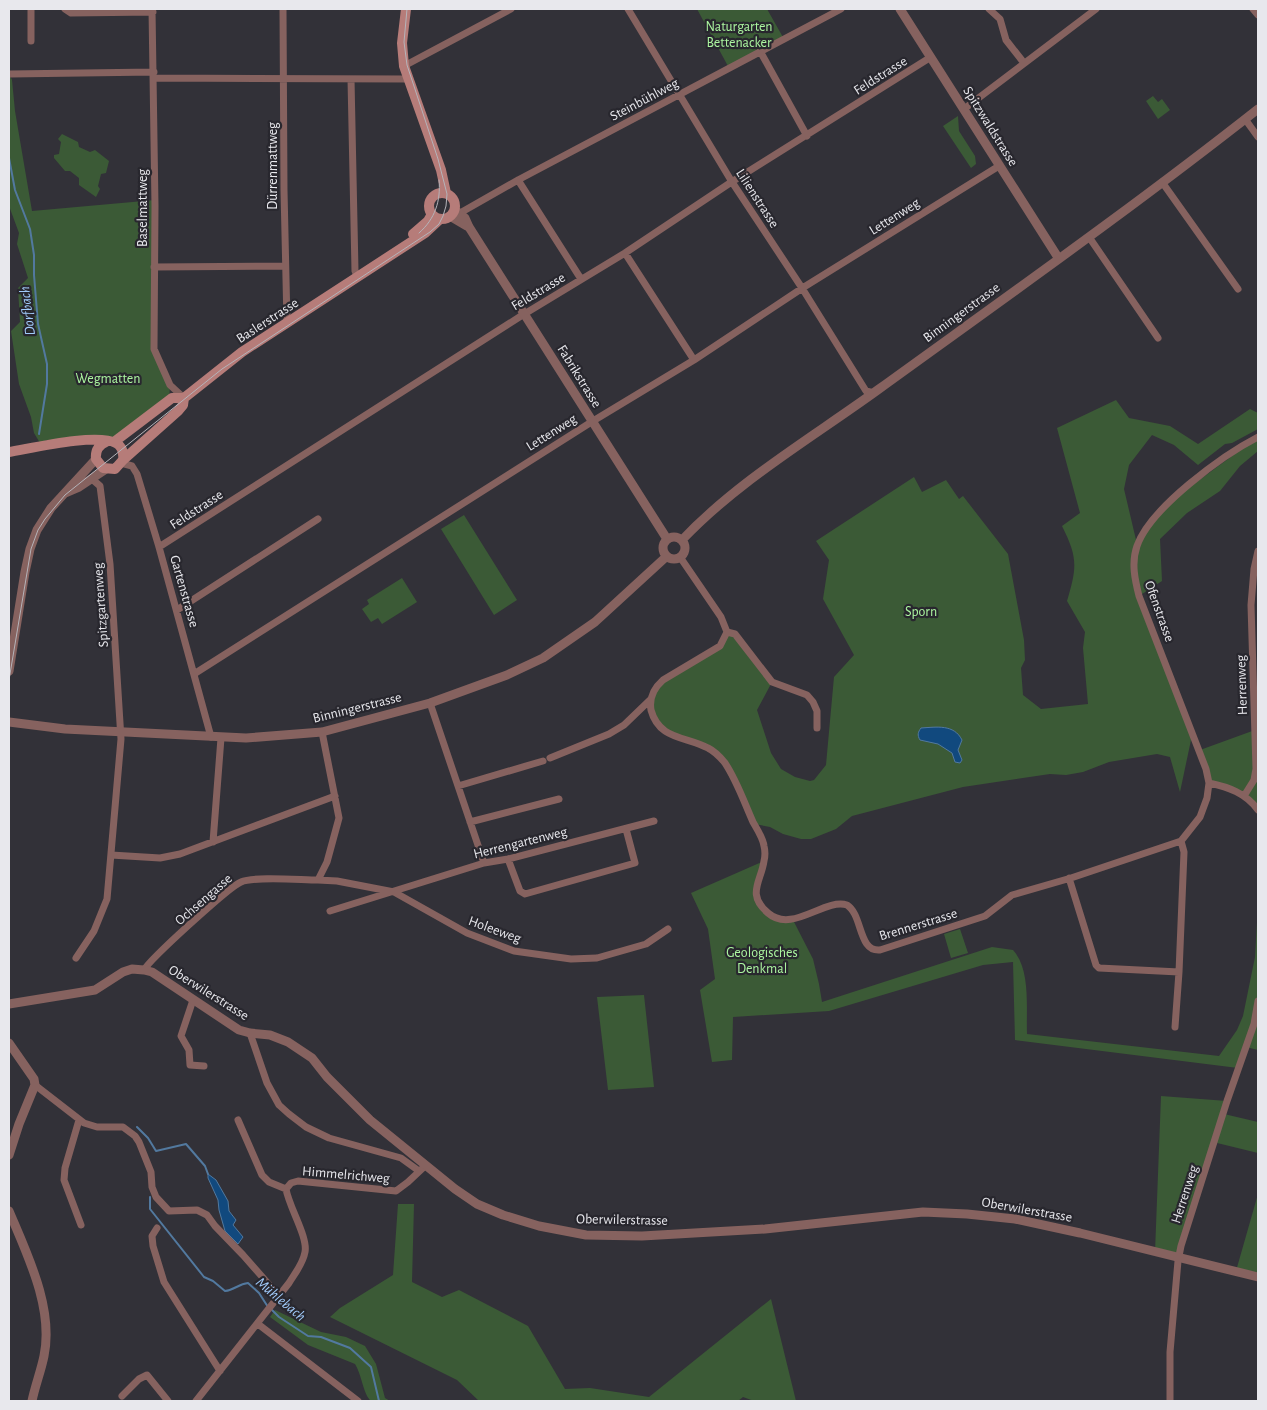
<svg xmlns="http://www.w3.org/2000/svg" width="1267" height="1410" viewBox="0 0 1267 1410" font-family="'Alegreya Sans',sans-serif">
<rect width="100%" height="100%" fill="#323138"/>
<path fill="#3b5a36" d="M 697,9 L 767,9 L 784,39 L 729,68 Z
M 9,73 L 12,80 L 15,111 L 32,211 L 155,200 L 154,349 L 170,385 L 169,400 L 114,442 L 53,445 L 47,440 L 40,443 L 34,433 L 31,417 L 19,384 L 11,331 L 20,322 L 18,288 L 28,278 L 17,244 L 19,233 L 9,206 Z
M 1153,96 L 1158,102 L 1162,99 L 1170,110 L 1158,119 L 1146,101 Z
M 958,116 L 959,131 L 975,156 L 976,164 L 971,168 L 943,126 Z
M 62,134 L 78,142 L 79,147 L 90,152 L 95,150 L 109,161 L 106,173 L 101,174 L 98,186 L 100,189 L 96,197 L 79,185 L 79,178 L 70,171 L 65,171 L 54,158 L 54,155 L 59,154 L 61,142 L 58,139 Z
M 1116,400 L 1129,418 L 1170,426 L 1198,444 L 1250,409 L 1258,413 L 1258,429 L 1232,443 L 1225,444 L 1198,465 L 1174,445 L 1152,435 L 1129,465 L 1124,489 L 1137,544 L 1168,503 L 1258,437 L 1258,451 L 1240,466 L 1220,491 L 1187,513 L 1160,539 L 1162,581 L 1139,596 L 1195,738 L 1191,740 L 1180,792 L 1170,757 L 1157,754 L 1109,762 L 1083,772 L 1066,775 L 1050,774 L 963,787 L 852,816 L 836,829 L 811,839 L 801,839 L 783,834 L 770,827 L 755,824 L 718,756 L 680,739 L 656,723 L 651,699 L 656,687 L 720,646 L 727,632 L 735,634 L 772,682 L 757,710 L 771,753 L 781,769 L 795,777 L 810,781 L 814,780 L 826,765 L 834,677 L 854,655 L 823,599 L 829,560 L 816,541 L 914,477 L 922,492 L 946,480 L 959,499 L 963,496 L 1008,554 L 1024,640 L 1025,660 L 1021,668 L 1023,695 L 1041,709 L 1088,704 L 1083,648 L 1085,632 L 1067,601 C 1077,567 1078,558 1062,526 L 1080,513 L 1057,428 Z
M 464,515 L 517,600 L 494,615 L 441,529 Z
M 402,578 L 417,602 L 382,624 L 378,618 L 371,622 L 362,609 L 369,604 L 367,600 Z
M 1255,730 L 1258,768 L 1258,810 L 1244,796 L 1209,783 L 1200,750 Z
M 764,861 L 755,895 L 769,914 L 793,920 L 813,959 L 819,984 L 822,1002 L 992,947 L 1013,950 C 1031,970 1026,1008 1027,1034 L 1219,1056 L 1237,1030 L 1243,1016 L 1255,957 L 1258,905 L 1258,1050 L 1246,1047 L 1238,1068 L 1015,1040 L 1013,962 L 983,965 L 829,1011 L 733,1017 L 732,1060 L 712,1062 L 700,990 L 715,979 L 708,929 L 691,893 Z
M 960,929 L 968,953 L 951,958 L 944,934 Z
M 644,995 L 654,1087 L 608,1090 L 597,997 Z
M 1161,1096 L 1227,1101 L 1224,1114 L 1258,1122 L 1258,1153 L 1213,1142 L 1179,1253 L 1155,1252 Z
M 1258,1194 L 1258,1277 L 1236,1271 Z
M 398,1204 L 414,1204 L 412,1282 L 442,1297 L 459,1290 L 528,1326 L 565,1389 L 590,1388 L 649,1397 L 771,1299 L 796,1401 L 754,1401 L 743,1397 L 738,1401 L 479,1401 L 457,1380 L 330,1317 L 340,1308 L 393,1275 Z
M 275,1310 L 321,1332 L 346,1337 L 365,1346 L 376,1364 L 385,1398 L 390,1401 L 371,1401 C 363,1394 362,1375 355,1364 L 308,1345 L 270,1317 Z"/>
<path fill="#11497e" stroke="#52799f" d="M 921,728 C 937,727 954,724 962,740 L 958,750 L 962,760 L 960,763 L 955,762 L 952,753 L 938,744 L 920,740 C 917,735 918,732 921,728 Z
M 208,1174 L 216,1180 L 228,1201 L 229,1211 L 236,1220 L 233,1225 L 243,1237 L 238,1244 L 225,1231 L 219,1210 L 218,1200 L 208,1178 Z"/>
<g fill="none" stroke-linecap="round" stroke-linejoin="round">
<path stroke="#52799f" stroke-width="2" d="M 9,158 L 15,190 L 30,229 L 34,255 L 34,275 L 38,324 L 47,364 L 47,384 L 39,434
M 137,1127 L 148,1138 L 156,1151 L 186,1144 L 205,1166 L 208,1174
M 150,1197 L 150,1209 L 204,1277 L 213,1281 L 225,1291 C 235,1290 238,1284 248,1283 L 259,1293 L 268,1307
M 272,1310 L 279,1317 L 308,1336 L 321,1337 L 350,1348 L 371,1367 L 379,1401"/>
<path stroke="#86625f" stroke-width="7" d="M 65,9 L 71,13 L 153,12
M 152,9 L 155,206 L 154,349 L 170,385 L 184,398
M 283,9 L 284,190 L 287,323
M 628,9 L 732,182 L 802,288 L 866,391 L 874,393
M 989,9 L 1000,19 L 1006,40 L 1024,63
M 1253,9 L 1258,15
M 31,41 L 31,9
M 760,51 L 807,136
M 404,66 L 511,9
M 10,74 L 154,72
M 154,78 L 408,79
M 351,79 L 355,271 L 357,276 L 360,274
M 964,109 L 1096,9
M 1245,119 L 1258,137
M 518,180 L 581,279
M 1162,182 L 1238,289
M 460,213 L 518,180 L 841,9
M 1089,237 L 1158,338
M 625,253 L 694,360
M 154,267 L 285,266
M 121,463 L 132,466 L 137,474 L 159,547 L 211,737
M 159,547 L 521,316 L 625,253 L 730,183 L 931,57
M 680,557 L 721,617 L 727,632 L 720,646 L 663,680 C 654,688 649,698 651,710 C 659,740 686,736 708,748 C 714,751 721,758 725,763 C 737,781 744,802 753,822 C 757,829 763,838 764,846 C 765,850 765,857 764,861 C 761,882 746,894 768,913 C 792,934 824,898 847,905 C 863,915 858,952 880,950 L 985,916 L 1012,895 L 1071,878 L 1181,841 L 1200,817 L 1207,798 L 1209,783 L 1206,769 L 1139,596 C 1135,580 1131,563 1137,546 C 1150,508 1223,455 1258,437
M 177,610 L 318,519
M 727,632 L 735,634 L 772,682 L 807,695 L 813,702 L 817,711 L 817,728
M 194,674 L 593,421 L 694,360 L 804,287 L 999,166
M 430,703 L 484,863
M 550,758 L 609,734 L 624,725 L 651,699
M 1209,783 C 1228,787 1246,793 1258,810
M 458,786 L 543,761
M 1244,796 L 1254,780 L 1256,769 L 1251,605 L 1254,569 L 1258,551
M 470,822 L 559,799
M 213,842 L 221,738
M 111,855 L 160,858 L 180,854 L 335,796
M 508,859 L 520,891 L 525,894 L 635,863 L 626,829
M 1069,878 L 1096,965 L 1099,968 L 1179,972 L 1184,852 L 1181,841
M 318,880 L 337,881 L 394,892 L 467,933 L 514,951 L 571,959 L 597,958 L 646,944 L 668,929
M 330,911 L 484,863 L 508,859 L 654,821
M 76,958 L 94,931 L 107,899 L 121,739 L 110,564 L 100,486 L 92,479
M 144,970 C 150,959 229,887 241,882 C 254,876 301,880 318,880 L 327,862 L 339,818 L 322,732
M 193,1000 L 181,1036 L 189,1050 L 190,1065 L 204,1066
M 1175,1027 L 1179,972
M 250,1033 L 267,1083 L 279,1105 L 289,1114 L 306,1127 L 329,1138 L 401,1158 L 419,1171
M 35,1085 L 84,1123 L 97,1127 L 123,1127 L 135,1136 L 139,1142 L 151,1172 L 152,1187 L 156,1197 L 169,1211 L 197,1210 L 207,1215 L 215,1226 L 243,1255 L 279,1296
M 79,1120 L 65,1168 L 64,1180 L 81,1225
M 238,1120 L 262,1175 L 269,1182 L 286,1189
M 157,1228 L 152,1236 L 153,1246 L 164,1282 L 220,1371
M 258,1324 L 358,1401
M 122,1396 L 139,1379 L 147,1375 L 168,1401
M 196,1401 L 289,1283 C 295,1273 303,1264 305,1252 C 308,1237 289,1207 286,1189 L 291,1183 L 298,1181 L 396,1191 L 408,1182 L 425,1166
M 1170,1401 L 1170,1352 L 1178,1261 L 1181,1246 L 1227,1101 L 1254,1024 L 1258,1001"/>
<path stroke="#86625f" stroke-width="9" d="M 900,9 L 1059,259
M 455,210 L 465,218 L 469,227 L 667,539
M 450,216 L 467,226
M 65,493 L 79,487 L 106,469
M663 548a11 11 0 1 1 22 0a11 11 0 1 1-22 0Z
M 682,540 C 739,480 813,437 879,389 C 1006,297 1135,206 1258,109
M 9,671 L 25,572 L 30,549 L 37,530 L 51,508 L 96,459
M 9,722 L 65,729 L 246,738 L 322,732 L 430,703 L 507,675 L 543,658 L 595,622 L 667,556
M 9,1004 L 95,990 L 123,972 L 132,969 L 144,970 L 152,972 L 239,1030 L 250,1033 L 270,1035 L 288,1042 L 312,1058 L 327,1077 L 370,1120 L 455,1189 L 477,1204 L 503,1215 L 539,1226 L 586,1235 L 642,1236 L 765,1229 L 923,1212 L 967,1214 L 1015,1219 L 1080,1233 L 1258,1277
M 9,1043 L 34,1079 L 35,1085 L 19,1124 L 9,1155
M 9,1211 C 27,1254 54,1308 44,1356 C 41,1371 35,1386 32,1401"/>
<path stroke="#b67c79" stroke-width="10" d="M 406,9 L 402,43 L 404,66 L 441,170 L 446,193
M429 206a13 13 0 1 1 26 0a13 13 0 1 1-26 0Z
M 413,234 L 428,221 L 432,214
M 114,442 L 172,398 L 184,398
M 9,452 C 33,448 96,433 116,443 C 123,447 124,453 123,460 L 115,469 L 103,468 L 96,459 C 95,450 99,445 106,442
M 123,460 L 178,411 L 183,405 L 184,398 L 242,352 L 425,233 L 440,219"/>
<path stroke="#b5b4ba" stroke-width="1" d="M 419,233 C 435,219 441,201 439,180
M 9,680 L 31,549 L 38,530 L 45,519 L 65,495 L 222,369 L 430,232 L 439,224 L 443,216 L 446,206 L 447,194 L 438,159 L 407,65 L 404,42 L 407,9
M 9,766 L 9,780"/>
</g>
<g text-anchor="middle" stroke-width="4.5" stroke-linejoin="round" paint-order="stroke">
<g font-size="14" fill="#acf6a0" stroke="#28272e">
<text x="739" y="31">Naturgarten<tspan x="739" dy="16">Bettenacker</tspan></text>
<text x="108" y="383">Wegmatten</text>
<text x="921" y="616">Sporn</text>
<text x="762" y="957">Geologisches<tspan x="762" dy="16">Denkmal</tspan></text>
</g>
<g font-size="14" fill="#e8e8ed" stroke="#28272e">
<text transform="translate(880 75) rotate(-32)" y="5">Feldstrasse</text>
<text transform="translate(644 99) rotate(-28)" y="5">Steinbühlweg</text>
<text transform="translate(991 126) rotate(58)" y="5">Spitzwaldstrasse</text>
<text transform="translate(272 166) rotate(-90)" y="5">Dürrenmattweg</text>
<text transform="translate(758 198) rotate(57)" y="5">Lilienstrasse</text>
<text transform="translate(142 208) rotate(-90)" y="5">Baselmattweg</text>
<text transform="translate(894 216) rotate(-32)" y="5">Lettenweg</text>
<text transform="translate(538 291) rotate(-31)" y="5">Feldstrasse</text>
<text transform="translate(961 312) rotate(-36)" y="5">Binningerstrasse</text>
<text transform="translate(267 320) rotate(-33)" y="5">Baslerstrasse</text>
<text transform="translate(580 376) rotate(58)" y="5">Fabrikstrasse</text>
<text transform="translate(551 432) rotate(-32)" y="5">Lettenweg</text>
<text transform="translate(196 509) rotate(-33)" y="5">Feldstrasse</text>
<text transform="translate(185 591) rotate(74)" y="5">Gartenstrasse</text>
<text transform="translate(100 605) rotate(-94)" y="5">Spitzgartenweg</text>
<text transform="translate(1160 611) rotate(70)" y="5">Ofenstrasse</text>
<text transform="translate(1241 685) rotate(-92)" y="5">Herrenweg</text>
<text transform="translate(357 707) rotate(-14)" y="5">Binningerstrasse</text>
<text transform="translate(520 842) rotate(-14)" y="5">Herrengartenweg</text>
<text transform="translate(203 899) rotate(-41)" y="5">Ochsengasse</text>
<text transform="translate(918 924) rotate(-17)" y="5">Brennerstrasse</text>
<text transform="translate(495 929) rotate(20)" y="5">Holeeweg</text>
<text transform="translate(209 992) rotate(32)" y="5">Oberwilerstrasse</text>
<text transform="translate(346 1174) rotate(5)" y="5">Himmelrichweg</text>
<text transform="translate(1184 1194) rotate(-72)" y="5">Herrenweg</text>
<text transform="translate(1027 1209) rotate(10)" y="5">Oberwilerstrasse</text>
<text transform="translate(622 1219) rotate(1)" y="5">Oberwilerstrasse</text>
</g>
<g font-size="15" font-style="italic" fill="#a1cbfb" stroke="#28272e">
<text transform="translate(27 311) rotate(-97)" y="5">Dorfbach</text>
<text transform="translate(281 1299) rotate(40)" y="5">Mühlebach</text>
</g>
</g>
<rect width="1267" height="1410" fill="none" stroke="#e8e8ed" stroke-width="20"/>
</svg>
